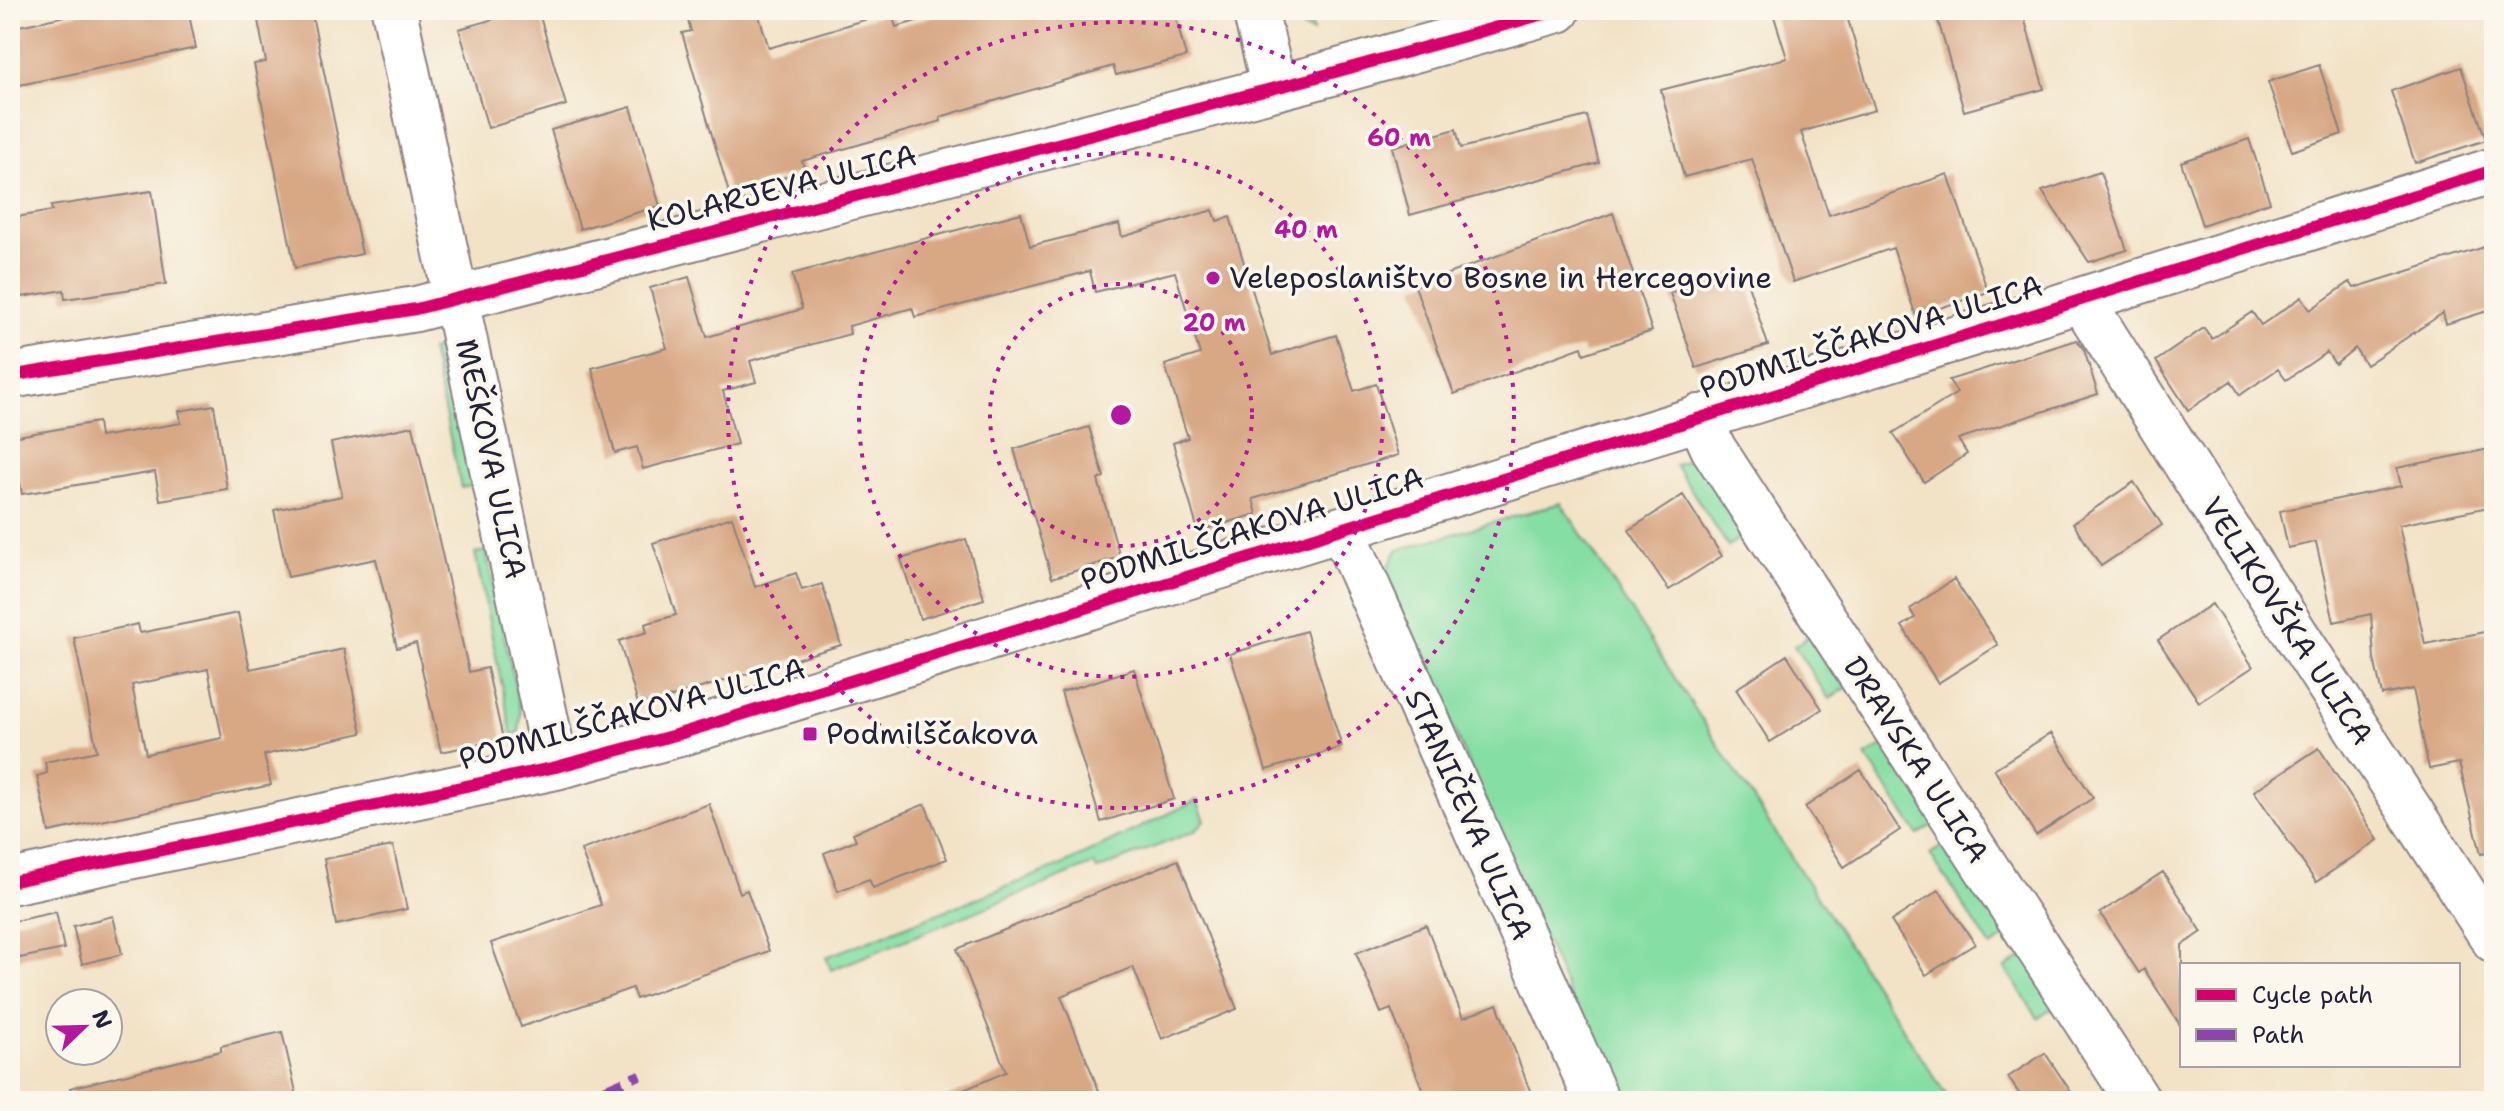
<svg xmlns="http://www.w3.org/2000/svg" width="2504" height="1111" viewBox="0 0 2504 1111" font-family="'Shantell Sans',sans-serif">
<rect width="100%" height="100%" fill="#fbf7ec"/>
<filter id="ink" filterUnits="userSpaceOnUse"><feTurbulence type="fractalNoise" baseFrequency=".0125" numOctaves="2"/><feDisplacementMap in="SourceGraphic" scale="16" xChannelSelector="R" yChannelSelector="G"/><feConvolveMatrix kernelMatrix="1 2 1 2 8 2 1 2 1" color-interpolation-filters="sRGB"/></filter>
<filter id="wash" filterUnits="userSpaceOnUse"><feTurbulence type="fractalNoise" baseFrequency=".006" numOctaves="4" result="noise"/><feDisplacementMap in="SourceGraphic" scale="32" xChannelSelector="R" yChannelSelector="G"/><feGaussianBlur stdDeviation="1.8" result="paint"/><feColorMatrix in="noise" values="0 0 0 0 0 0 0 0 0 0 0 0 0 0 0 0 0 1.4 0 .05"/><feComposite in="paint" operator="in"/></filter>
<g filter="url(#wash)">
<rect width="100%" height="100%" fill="#f2e3c7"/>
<path fill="#85dea3" stroke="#54806f" stroke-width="2" d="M 1288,10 L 1307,10 L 1313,32 L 1291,23 Z
M 438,348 L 448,368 L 472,486 L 461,488 L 431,350 Z
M 1692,459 L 1698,459 L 1748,532 L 1728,546 L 1675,465 Z
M 1561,503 L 1950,1101 L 1616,1101 L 1387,578 L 1388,568 L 1397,550 Z
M 486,551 L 521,714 L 519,733 L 512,735 L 475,553 Z
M 1815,632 L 1849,686 L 1829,699 L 1794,646 Z
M 1887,743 L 1939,821 L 1918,835 L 1866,756 Z
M 1197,800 L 1205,820 L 1195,831 L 1097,870 L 1094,864 L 831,970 L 826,957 L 1062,865 Z
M 1951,840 L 2012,933 L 1991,947 L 1930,854 Z
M 2026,955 L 2059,1004 L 2038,1018 L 2005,968 Z"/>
<g id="blocks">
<path fill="#d8a885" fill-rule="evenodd" d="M 93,10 L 188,10 L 196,48 L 10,87 L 10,28 Z
M 256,10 L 311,10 L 362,254 L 295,268 L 254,64 L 266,62 Z
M 526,10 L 538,10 L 566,105 L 488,128 L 459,29 Z
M 685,10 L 757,10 L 769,48 L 891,12 L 896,27 L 954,10 L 1174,10 L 1186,57 L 1116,75 L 1113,66 L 940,117 L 941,121 L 802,161 L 805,171 L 729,193 L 682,33 L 691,31 Z
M 1772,10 L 1845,10 L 1875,110 L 1801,132 L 1829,215 L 1948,174 L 1988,292 L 1916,316 L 1893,248 L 1793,282 L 1752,159 L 1684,177 L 1661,90 L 1787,58 Z
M 1935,10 L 2022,10 L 2044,89 L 1964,111 Z
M 2319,65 L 2342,134 L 2292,151 L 2268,82 Z
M 2461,67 L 2486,140 L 2415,163 L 2391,91 Z
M 631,107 L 660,206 L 580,229 L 551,130 Z
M 1587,116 L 1599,163 L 1410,215 L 1392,147 L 1456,129 L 1461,148 Z
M 2249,139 L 2270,202 L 2202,225 L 2181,162 Z
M 2100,172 L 2127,250 L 2089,262 L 2042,191 Z
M 152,191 L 166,284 L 65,299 L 64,290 L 10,299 L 10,218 L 52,211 L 51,206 Z
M 1213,210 L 1217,221 L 1230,217 L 1272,355 L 1336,335 L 1354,391 L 1376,384 L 1398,455 L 1253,499 L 1257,514 L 1198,531 L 1173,443 L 1188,438 L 1165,365 L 1200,354 L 1175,272 L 1095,292 L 1090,271 L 915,317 L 912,308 L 849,326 L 850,334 L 750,361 L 756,382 L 723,391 L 737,444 L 643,469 L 637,447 L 615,453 L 592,368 L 667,348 L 650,288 L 689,277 L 707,337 L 802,309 L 792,274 L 1021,213 L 1030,246 L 1119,224 L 1122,237 Z
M 1613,213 L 1652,331 L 1584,354 L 1582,347 L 1454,394 L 1415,286 Z
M 2494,244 L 2494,309 L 2446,324 L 2443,313 L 2366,365 L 2355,348 L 2335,364 L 2327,352 L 2286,380 L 2278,369 L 2240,395 L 2231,381 L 2188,410 L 2156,361 L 2204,328 L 2212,339 L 2252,312 L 2261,325 L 2302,297 L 2310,310 L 2350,282 L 2354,288 Z
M 1743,269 L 1768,345 L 1696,368 L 1670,293 Z
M 2077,340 L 2084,350 L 2098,394 L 1958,439 L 1967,454 L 1924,482 L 1893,433 L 1957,393 L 1949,380 Z
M 214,405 L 227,489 L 160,500 L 155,472 L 22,494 L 12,437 L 98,422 L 100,437 L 181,423 L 179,411 Z
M 413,426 L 469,672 L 487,668 L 503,739 L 441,752 L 416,643 L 397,648 L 376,559 L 288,577 L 274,510 L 342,496 L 331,443 Z
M 1089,427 L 1104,477 L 1098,480 L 1120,557 L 1052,578 L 1014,449 Z
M 2494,448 L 2494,506 L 2399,525 L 2425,644 L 2494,630 L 2494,852 L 2481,854 L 2459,763 L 2429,769 L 2413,689 L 2382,695 L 2374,659 L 2371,614 L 2334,622 L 2316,542 L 2288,548 L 2280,511 L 2401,486 L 2397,468 Z
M 2134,482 L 2162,525 L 2101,566 L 2073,523 Z
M 1683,495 L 1722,556 L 1669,590 L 1629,530 Z
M 732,517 L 755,587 L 796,573 L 802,590 L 822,584 L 841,645 L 639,707 L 619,641 L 647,632 L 645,624 L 676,615 L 653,543 Z
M 966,539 L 984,599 L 920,619 L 901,559 Z
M 1954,579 L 1998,645 L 1938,683 L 1902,626 L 1915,618 L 1910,609 Z
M 2212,604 L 2253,667 L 2199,702 L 2158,640 Z
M 238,613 L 250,669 L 344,649 L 362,733 L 264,755 L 271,785 L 49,832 L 37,776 L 47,773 L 45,762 L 97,751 L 74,638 L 138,624 L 140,633 ZM 208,669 L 222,738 L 146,754 L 132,685 Z
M 1306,631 L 1342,747 L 1266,770 L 1230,654 Z
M 1787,655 L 1822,709 L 1770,742 L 1736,689 Z
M 1134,669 L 1174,799 L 1101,822 L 1061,692 Z
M 2051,733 L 2093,798 L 2036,835 L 1994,769 Z
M 2319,748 L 2378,840 L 2316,882 L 2254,791 Z
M 1861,770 L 1900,830 L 1844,867 L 1805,807 Z
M 709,804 L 740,893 L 747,890 L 769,951 L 636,999 L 632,988 L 521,1027 L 491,943 L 601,905 L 581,850 Z
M 925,804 L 947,859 L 873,888 L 869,879 L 838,891 L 824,853 L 856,840 L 853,833 Z
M 393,846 L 407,909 L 336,925 L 324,859 Z
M 1178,860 L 1237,1009 L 1162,1039 L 1133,967 L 1061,996 L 1103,1101 L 938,1101 L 1006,1072 L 957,949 Z
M 2163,872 L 2202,932 L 2182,945 L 2182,1028 L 2144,969 L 2139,973 L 2100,913 Z
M 1939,890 L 1975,944 L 1926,975 L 1891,921 Z
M 56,912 L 64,949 L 10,960 L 10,922 Z
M 113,916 L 122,954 L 82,964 L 73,926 Z
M 1426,925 L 1463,1018 L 1497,1004 L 1534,1101 L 1427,1101 L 1391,1009 L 1381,1013 L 1356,953 Z
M 282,1032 L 297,1096 L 279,1101 L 71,1101 L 70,1088 L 221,1051 L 221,1046 Z
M 2045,1053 L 2077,1101 L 2024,1101 L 2008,1077 Z"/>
</g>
</g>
<g filter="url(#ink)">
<use href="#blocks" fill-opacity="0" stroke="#8a8281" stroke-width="2"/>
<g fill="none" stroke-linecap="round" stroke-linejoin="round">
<g stroke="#8a8281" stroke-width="48">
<path id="minor" d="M 394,10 L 556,767
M 1255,10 L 1274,88
M 2082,300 L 2201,488 L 2494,940
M 10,376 L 416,309 L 1310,79 L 1558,10
M 1699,417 L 1713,448 L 2138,1101
M 1342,529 L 1597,1101
M 10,882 L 556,767 L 679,734 L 2052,309 L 2494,170"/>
</g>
<use href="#minor" stroke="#fff" stroke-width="44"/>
<path stroke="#8e44ad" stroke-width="10" stroke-dasharray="20 10" stroke-linecap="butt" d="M 577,1101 L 640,1075"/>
<g stroke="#fbf7ec" stroke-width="17">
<path id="cycleway" d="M 10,376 L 416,309 L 1310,79 L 1558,10
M 10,882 L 556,767 L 679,734 L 2052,309 L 2494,170"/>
</g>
<use href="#cycleway" stroke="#d6006c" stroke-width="12"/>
</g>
</g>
<g fill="none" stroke="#b5179e" stroke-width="4" stroke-dasharray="4 8">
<circle cx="1121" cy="415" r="131"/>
<circle cx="1121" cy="415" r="262"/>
<circle cx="1121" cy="415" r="393"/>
</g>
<g fill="#b5179e" stroke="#fbf7ec" stroke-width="3">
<circle cx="1213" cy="278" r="8"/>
<rect x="802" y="726" width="16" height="16" rx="4"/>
</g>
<g text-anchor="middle" stroke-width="7" stroke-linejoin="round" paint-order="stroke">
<g font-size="30" fill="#22223b" stroke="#fbf7ec">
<text transform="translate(782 188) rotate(-14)" y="10">KOLARJEVA ULICA</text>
<text transform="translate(1871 337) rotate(-17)" y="10">PODMILŠČAKOVA ULICA</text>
<text transform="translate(491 459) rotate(78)" y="10">MEŠKOVA ULICA</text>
<text transform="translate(1252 529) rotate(-17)" y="10">PODMILŠČAKOVA ULICA</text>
<text transform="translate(2287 621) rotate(57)" y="10">VELIKOVŠKA ULICA</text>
<text transform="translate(632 714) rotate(-15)" y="10">PODMILŠČAKOVA ULICA</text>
<text transform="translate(1916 760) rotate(57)" y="10">DRAVSKA ULICA</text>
<text transform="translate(1469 815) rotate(66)" y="10">STANIČEVA ULICA</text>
</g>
<g font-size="30" fill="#22223b" stroke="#fbf7ec" text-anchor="start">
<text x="1229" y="288">Veleposlaništvo Bosne in Hercegovine</text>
<text x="826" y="744">Podmilščakova</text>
</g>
</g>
<circle cx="1121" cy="415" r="12" fill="#b5179e" stroke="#fbf7ec" stroke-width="4"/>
<g font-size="24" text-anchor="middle" font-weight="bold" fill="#b5179e" stroke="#fbf7ec" stroke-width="7" stroke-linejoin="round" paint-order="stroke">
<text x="1399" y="146">60 m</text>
<text x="1306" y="238">40 m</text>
<text x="1214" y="331">20 m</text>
</g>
<rect width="2504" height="1111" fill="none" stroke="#fbf7ec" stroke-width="40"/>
<rect x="2180" y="963" width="280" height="104" fill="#fbf7ec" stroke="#a4a2a5" stroke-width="2"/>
<rect x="2196" y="989" width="40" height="12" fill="#d6006c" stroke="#a4a2a5" stroke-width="2"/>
<text x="2252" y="1003" font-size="24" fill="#22223b">Cycle path</text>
<rect x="2196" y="1029" width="40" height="12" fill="#8e44ad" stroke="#a4a2a5" stroke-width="2"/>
<text x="2252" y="1043" font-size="24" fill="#22223b">Path</text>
<g transform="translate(84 1027) rotate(67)"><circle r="38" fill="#fbf7ec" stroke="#a4a2a5" stroke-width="2"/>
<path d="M0-6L14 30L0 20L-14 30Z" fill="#b5179e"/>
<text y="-12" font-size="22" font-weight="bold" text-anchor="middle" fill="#22223b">N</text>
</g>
</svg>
